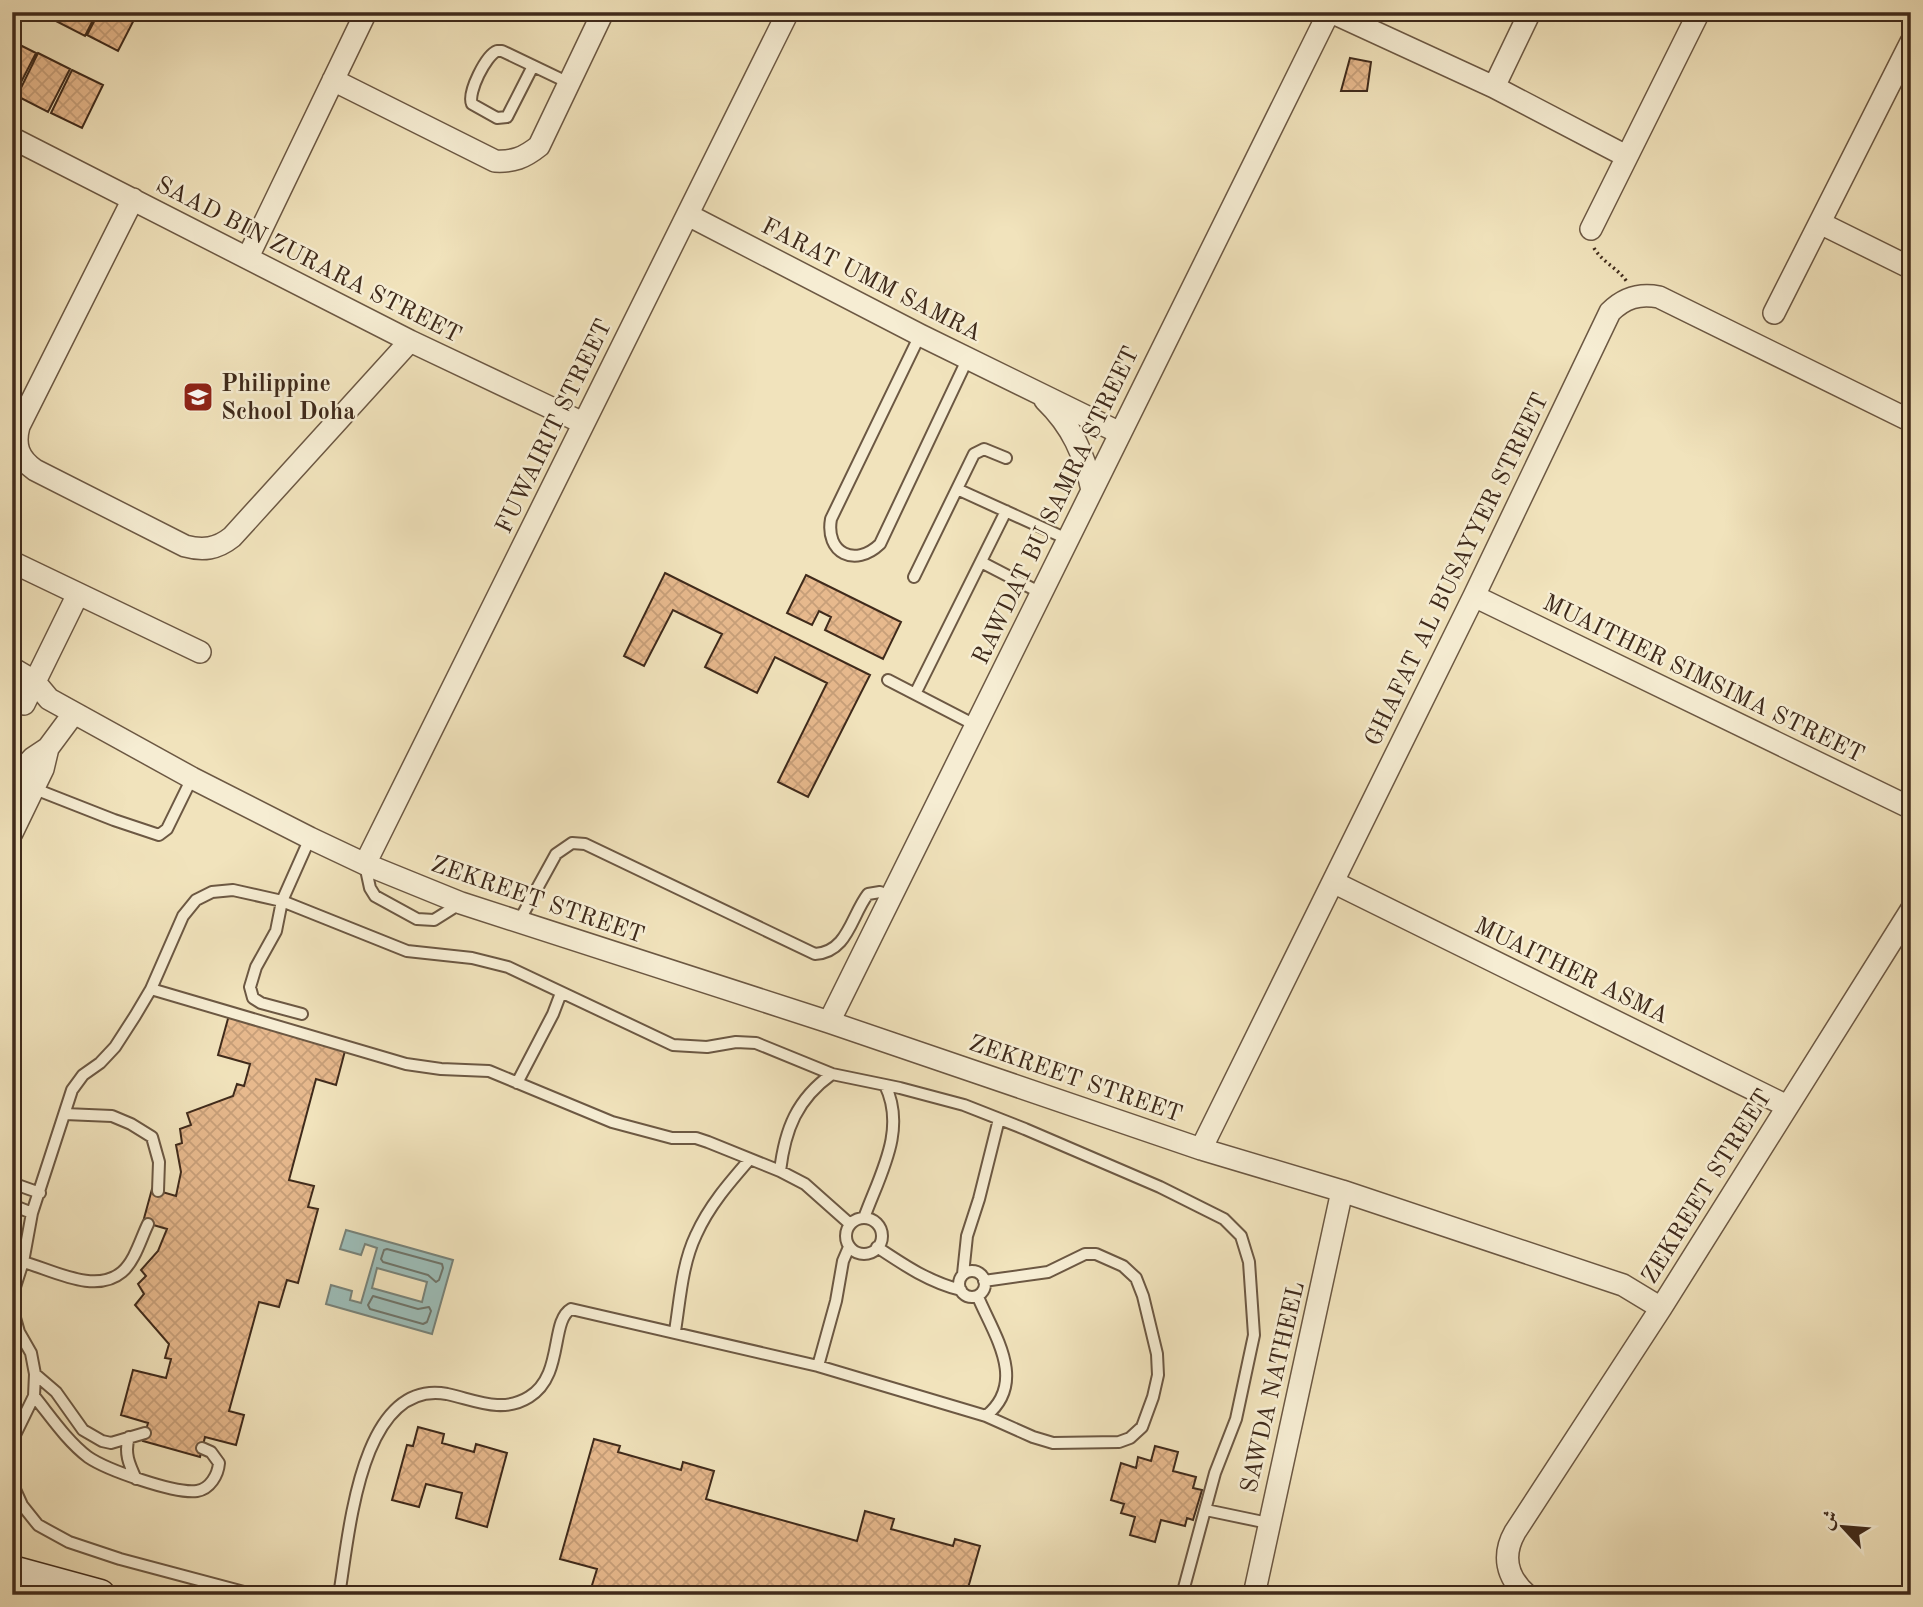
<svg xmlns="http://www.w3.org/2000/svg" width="1923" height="1607" viewBox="0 0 1923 1607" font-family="'Old Standard TT',Amiri,serif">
<defs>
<pattern id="building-cross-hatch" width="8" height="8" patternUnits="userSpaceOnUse" patternTransform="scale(1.75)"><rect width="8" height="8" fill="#e7b98d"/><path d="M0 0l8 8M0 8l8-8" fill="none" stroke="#c79f79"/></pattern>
</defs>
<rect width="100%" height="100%" fill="#f1e3bc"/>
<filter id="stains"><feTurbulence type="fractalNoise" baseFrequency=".00286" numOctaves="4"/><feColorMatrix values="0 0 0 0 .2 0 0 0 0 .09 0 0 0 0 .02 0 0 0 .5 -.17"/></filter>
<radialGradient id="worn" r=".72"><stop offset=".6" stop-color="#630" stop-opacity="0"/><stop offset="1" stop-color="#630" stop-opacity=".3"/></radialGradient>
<path fill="#9cbdb8" stroke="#778279" stroke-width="2" fill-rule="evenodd" d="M 346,1230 L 453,1260 L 432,1334 L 326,1304 L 331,1285 L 352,1291 L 350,1300 L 361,1303 L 377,1248 L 365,1244 L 361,1255 L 340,1249 ZM 377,1268 L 427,1282 L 422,1302 L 372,1288 Z"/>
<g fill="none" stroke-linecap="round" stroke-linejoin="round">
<path stroke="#6e746a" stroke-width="2" d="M 387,1249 L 442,1264 L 443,1268 L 439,1280 L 436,1282 L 428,1275 L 383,1262 L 381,1259 L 384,1250 Z
M 373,1296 L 418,1309 L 429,1307 L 431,1311 L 427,1322 L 423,1324 L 370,1309 L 368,1305 Z"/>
</g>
<path fill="url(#building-cross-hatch)" stroke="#3f2a1b" stroke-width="2" d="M 58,12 L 97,12 L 85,36 L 54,20 Z
M 99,12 L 138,12 L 118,51 L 87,35 Z
M 12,41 L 36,53 L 14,96 L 12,95 Z
M 38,53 L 70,69 L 48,112 L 17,96 Z
M 1350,58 L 1371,62 L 1367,91 L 1341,91 Z
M 72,70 L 103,85 L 82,128 L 51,113 Z
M 665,573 L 870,675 L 808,797 L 778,782 L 827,683 L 775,657 L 757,693 L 705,667 L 722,634 L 673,610 L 644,666 L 624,656 Z
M 806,575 L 901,622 L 883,659 L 825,630 L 831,617 L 819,611 L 812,625 L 787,613 Z
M 229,1015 L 346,1047 L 336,1085 L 316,1079 L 289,1180 L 314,1186 L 308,1207 L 318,1209 L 298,1283 L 287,1280 L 279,1307 L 259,1302 L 229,1411 L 244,1415 L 236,1445 L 205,1437 L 200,1457 L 143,1441 L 148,1423 L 121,1415 L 133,1370 L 166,1378 L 171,1359 L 165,1358 L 169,1344 L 135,1305 L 144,1294 L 138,1284 L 146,1276 L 141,1270 L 158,1251 L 167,1229 L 143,1222 L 152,1189 L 176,1196 L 181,1172 L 176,1145 L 182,1143 L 180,1129 L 191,1125 L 187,1113 L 233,1096 L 237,1084 L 244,1086 L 250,1064 L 218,1055 Z
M 418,1427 L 444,1434 L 442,1443 L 474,1452 L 476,1444 L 507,1453 L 487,1527 L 456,1518 L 462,1493 L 426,1484 L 419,1507 L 392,1500 L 407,1445 L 413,1446 Z
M 594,1439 L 620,1446 L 618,1452 L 681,1470 L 683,1462 L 714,1471 L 706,1499 L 857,1541 L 865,1511 L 894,1519 L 891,1529 L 953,1546 L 955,1539 L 980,1546 L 966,1595 L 685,1595 L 678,1593 L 677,1595 L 589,1595 L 597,1569 L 560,1559 Z
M 1155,1446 L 1178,1452 L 1173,1471 L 1196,1477 L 1193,1488 L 1202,1490 L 1193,1520 L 1187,1518 L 1185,1526 L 1161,1520 L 1155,1542 L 1130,1535 L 1135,1517 L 1121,1513 L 1124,1504 L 1111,1500 L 1121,1463 L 1136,1468 L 1138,1457 L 1151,1461 Z"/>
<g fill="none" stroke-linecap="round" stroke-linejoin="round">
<g stroke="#6c5843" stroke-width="14">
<path id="service" d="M 533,66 L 507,117 L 497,118 L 472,104 C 467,93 486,55 497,51 L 502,51 L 569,83
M 920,335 L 831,519 C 825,553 855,568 880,544 L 968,358
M 957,489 L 1067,539
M 981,562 L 1041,593
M 914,577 L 974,454 L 984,449 L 1006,458
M 888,680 L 975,725
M 915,694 L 1006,511
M 35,789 L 114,820 L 159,835 L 167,829 L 192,778
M 365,865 L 370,888 L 375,896 L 417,919 L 434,920 L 461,903
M 518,923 L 556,854 L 572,843 L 585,844 L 815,954 C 848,952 851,916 868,894 L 880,892 L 891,896
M 151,989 L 406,1064 L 441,1069 L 489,1071 L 612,1122 L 672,1138 L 696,1138 L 708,1142 L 780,1171 L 805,1184 L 850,1224
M 302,1014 L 261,1003 L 253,998 L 250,987 L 256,967 L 276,931 L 282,901 L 310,838
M 517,1083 L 553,1014 L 561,993
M 65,1114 L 112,1116 L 131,1124 L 152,1137 L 159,1162 L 158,1191
M 780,1171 C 785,1129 797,1099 832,1074
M 12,1183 L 40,1193
M 12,1205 L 32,1213
M 864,1218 C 880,1174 907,1130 885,1085
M846 1236a18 18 0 1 1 36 0a18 18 0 1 1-36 0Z
M 877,1247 C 904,1265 929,1282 961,1290
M 23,1262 C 51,1269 95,1295 122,1272 C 135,1261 141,1238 148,1224
M959 1284a13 13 0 1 1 26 0a13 13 0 1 1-26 0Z
M 963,1274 L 967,1236 L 979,1199 L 999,1119
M 978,1297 C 994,1335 1028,1382 986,1416
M 675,1331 C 680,1300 682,1264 696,1235 C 709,1206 729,1183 750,1159
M 818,1366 L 836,1301 L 843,1261 L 849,1247
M 35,1374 L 56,1392 L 83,1430 L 102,1441 L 111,1443 L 145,1433
M 34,1396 C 51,1417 67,1441 88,1457 C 107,1470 175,1494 197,1491 C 210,1489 218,1475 219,1463 L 211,1452 L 202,1448
M 129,1437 C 124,1453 129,1464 136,1479
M 12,1446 L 13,1439 L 34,1396 L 35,1374 L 31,1353 L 19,1332 L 13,1311 L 14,1290 L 23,1262 L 32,1213 L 72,1090 L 83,1075 L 100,1063 L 115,1047 L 135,1016 L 151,989 L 183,916 L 196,900 L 212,892 L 233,890 L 282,901 L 407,951 L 472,958 L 508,967 L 673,1045 L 707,1047 L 736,1042 L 756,1043 L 832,1074 L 900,1088 L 964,1105 L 1025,1129 L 1160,1187 L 1224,1219 L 1241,1236 L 1249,1262 L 1254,1335 L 1236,1419 L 1215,1473 L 1182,1595
M 12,1483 L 22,1505 L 38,1525 L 69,1542 L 120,1559 L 255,1595
M 1206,1510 L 1268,1523
M 339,1595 C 349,1538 359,1378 447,1394 C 475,1400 502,1414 529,1397 C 564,1376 550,1321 571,1309 L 818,1366 L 986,1416 L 1033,1437 L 1053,1443 L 1119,1442 L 1130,1438 L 1142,1427 L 1153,1397 L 1158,1375 L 1157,1354 L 1143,1296 L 1136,1278 L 1123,1266 L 1096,1254 L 1085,1254 L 1048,1272 L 984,1281"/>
</g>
<g stroke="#6c5843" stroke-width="24">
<path id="minor" d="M 1331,12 L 1494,87 L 1626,156
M 333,80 L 495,161 C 513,162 524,158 539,146 L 603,12
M 1494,87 L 1530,12
M 12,138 L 410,341 L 583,423
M 133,199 L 19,426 C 14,445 18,458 35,470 L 185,546 C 203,551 217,549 232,537 L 410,341
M 688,215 L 920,335 L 1120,433
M 1820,223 L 1911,268
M 1591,229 L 1699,12
M 248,257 L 366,12
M 1774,313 L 1911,42
M 1045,400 C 1072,426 1084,454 1092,490
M 12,562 L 200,652
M 1474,596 L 1911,808
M 12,668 L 34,681 L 49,699 L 192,778 L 310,838 L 365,864 L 461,903 L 829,1022 L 1201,1149 L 1342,1191 L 1623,1285 L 1661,1308
M 24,704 L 78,594
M 12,788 L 19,773 L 33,758 L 48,748 L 74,713
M 12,833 L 43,769 L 48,748
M 365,864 L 788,12
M 1333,882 L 1787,1106
M 829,1022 L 1329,12
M 1201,1149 L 1474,596 L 1610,312 C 1624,298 1639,293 1659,297 L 1911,421
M 1254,1595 L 1342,1191
M 1527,1595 C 1506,1577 1502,1555 1515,1532 L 1661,1308 L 1911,910"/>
</g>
<g stroke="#3f2a1b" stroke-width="33">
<path id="secondary" d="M 12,1571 L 100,1595"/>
</g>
<path stroke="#3f2a1b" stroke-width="3.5" stroke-dasharray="2 3.5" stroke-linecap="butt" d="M 1594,248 C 1602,262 1618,268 1627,282"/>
<use href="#service" stroke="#f6edd3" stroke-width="10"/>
<use href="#minor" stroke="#f6edd3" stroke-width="21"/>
<use href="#secondary" stroke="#f6edd3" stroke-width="30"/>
</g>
<defs>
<g id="school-square" transform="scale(1.575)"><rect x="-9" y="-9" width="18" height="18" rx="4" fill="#8f2418" stroke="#f6edd3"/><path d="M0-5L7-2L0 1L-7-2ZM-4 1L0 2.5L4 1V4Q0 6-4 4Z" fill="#fff"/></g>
</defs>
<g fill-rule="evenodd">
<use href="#school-square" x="198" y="397"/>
</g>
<g text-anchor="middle" stroke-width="5" stroke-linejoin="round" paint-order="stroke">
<g font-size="24" fill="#3f2a1b" stroke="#f6edd3">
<text transform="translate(309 259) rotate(27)" y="8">SAAD BIN ZURARA STREET</text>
<text transform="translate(872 279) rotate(27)" y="8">FARAT UMM SAMRA</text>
<text transform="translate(553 426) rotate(-64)" y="8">FUWAIRIT STREET</text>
<text transform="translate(1055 505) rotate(-64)" y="8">RAWDAT BU SAMRA STREET</text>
<text transform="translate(1456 569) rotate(-64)" y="8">GHAFAT AL BUSAYYER STREET</text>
<text transform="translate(1704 678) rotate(26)" y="8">MUAITHER SIMSIMA STREET</text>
<text transform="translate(538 899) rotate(19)" y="8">ZEKREET STREET</text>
<text transform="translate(1572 970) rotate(26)" y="8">MUAITHER ASMA</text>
<text transform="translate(1076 1078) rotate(19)" y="8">ZEKREET STREET</text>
<text transform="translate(1706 1186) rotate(-58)" y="8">ZEKREET STREET</text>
<text transform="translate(1272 1387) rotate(-77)" y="8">SAWDA NATHEEL</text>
</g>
<g font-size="24" font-weight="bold" fill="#3f2a1b" stroke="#f6edd3" text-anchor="start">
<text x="221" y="391">Philippine<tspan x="221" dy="28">School Doha</tspan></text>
</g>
</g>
<rect width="1923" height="1607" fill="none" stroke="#f1e3bc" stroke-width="42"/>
<rect x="14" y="14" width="1895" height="1579" fill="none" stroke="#3f2a1b" stroke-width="3.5"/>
<rect x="21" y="21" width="1881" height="1565" fill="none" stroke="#3f2a1b" stroke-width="2"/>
<g transform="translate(1843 1527) rotate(296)" stroke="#f6edd3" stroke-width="5" paint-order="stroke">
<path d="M0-5L12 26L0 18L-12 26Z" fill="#3f2a1b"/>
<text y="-10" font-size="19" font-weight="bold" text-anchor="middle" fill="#3f2a1b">ش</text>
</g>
<rect width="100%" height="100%" filter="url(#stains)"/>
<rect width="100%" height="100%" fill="url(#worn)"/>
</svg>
